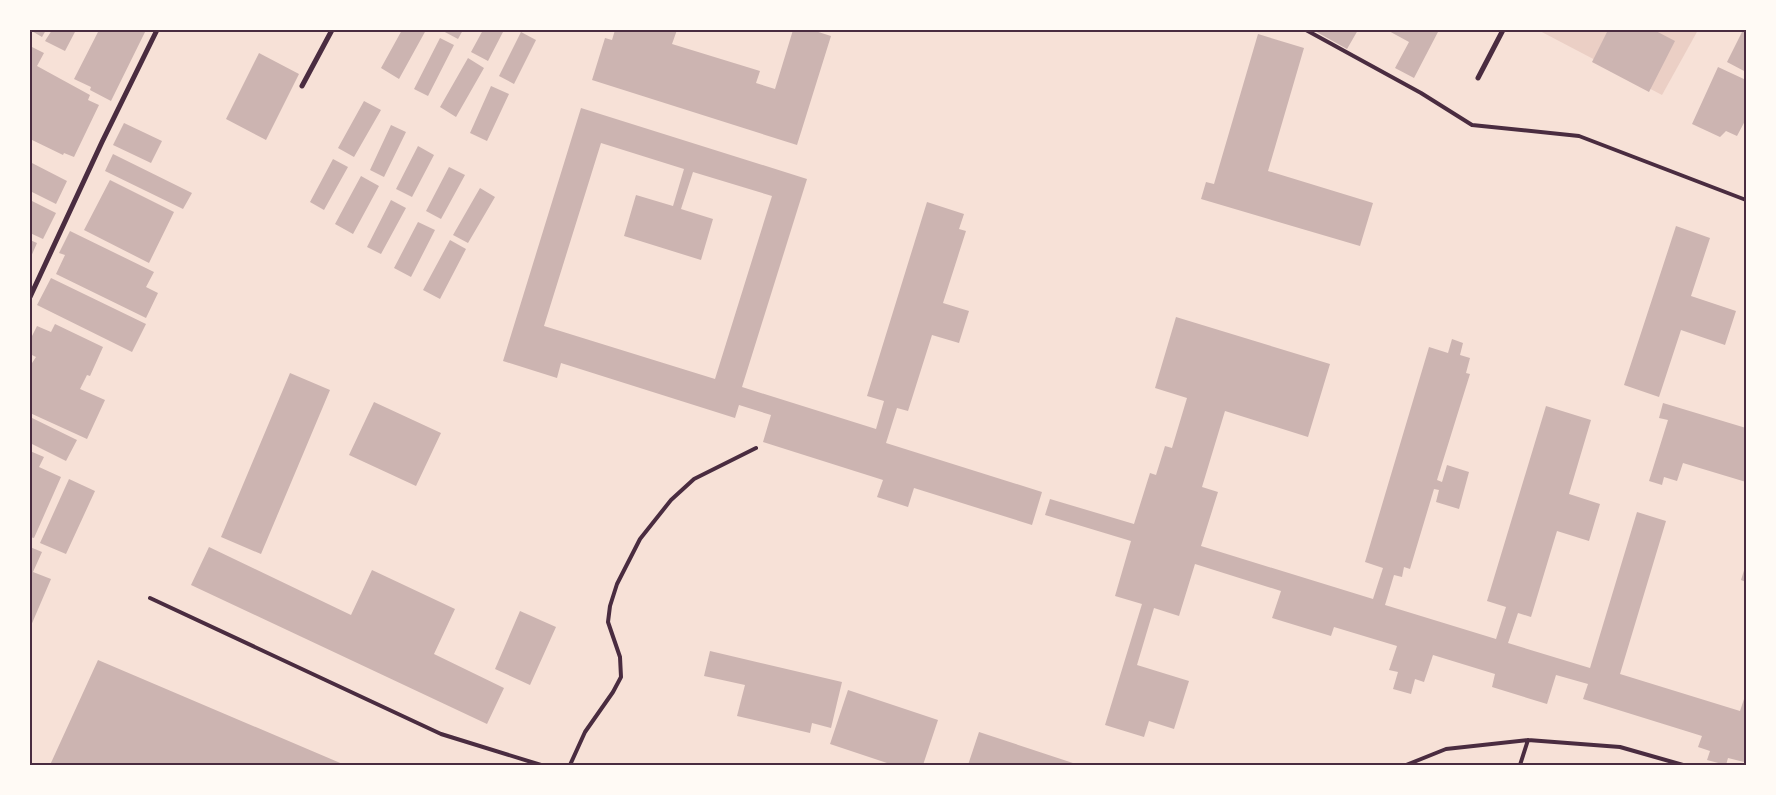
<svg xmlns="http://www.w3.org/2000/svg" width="1776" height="795" viewBox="0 0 1776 795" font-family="'PT Sans Narrow',sans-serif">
<rect width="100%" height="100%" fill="#f7e1d7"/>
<path fill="#ebcfc5" d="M 1538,30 L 1698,30 L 1662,95 Z"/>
<path fill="#ccb4b1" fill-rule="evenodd" d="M 30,30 L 46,30 L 42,37 Z
M 52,30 L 76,30 L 65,51 L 45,41 Z
M 99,30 L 146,30 L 111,101 L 90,90 L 91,87 L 74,79 Z
M 402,30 L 426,30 L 399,79 L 381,68 Z
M 444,30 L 463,30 L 458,39 L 443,31 Z
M 483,30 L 504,30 L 488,61 L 471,52 Z
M 615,30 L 677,30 L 672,44 L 760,71 L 756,83 L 775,89 L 793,30 L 812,30 L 831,36 L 797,145 L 592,80 L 605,38 L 612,40 Z
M 1313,30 L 1358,30 L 1347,49 Z
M 1387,30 L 1439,30 L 1414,78 L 1395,68 L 1409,42 Z
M 1608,30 L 1654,30 L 1675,41 L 1649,92 L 1592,62 Z
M 1743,30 L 1746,30 L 1746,72 L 1727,62 Z
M 521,32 L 536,40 L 514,84 L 499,76 Z
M 1258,34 L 1304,48 L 1268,171 L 1373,203 L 1360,246 L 1201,199 L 1206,182 L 1214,184 Z
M 440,38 L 454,45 L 428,96 L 414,89 Z
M 30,46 L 44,53 L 37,66 L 90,95 L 88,100 L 99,105 L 74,157 L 64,153 L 63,155 L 30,139 Z
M 259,53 L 299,74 L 266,140 L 226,119 Z
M 468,58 L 484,68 L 456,117 L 440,107 Z
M 1718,67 L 1746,80 L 1746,119 L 1737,136 L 1726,131 L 1720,137 L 1692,124 Z
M 491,86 L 509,94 L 487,141 L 470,133 Z
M 364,101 L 381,110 L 354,157 L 338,148 Z
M 581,108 L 807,179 L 742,387 L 876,429 L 884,401 L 867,396 L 927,202 L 964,214 L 959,229 L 966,231 L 943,303 L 969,311 L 959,343 L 932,335 L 908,411 L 897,408 L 886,443 L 1042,492 L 1032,525 L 914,488 L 908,507 L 877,497 L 883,480 L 763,442 L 771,415 L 739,405 L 735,418 L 561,363 L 557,378 L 503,361 ZM 601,143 L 684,169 L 673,206 L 636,195 L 624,236 L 701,260 L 713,219 L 681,209 L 693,172 L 772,196 L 715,379 L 544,326 Z
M 124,123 L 162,141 L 151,163 L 113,145 Z
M 391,125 L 406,132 L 384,177 L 370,170 Z
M 418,146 L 434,155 L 412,197 L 396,189 Z
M 113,154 L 192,193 L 183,209 L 105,171 Z
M 333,159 L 348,167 L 324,210 L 310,202 Z
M 30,162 L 67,181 L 56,204 L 30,191 Z
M 449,167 L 465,175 L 441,219 L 426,211 Z
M 361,176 L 379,186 L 353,234 L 335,224 Z
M 110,180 L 174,212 L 149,263 L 84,230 Z
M 480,188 L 495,197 L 468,243 L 453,235 Z
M 30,200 L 56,213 L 43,239 L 30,233 Z
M 391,200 L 406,208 L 381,254 L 367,247 Z
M 418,222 L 435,230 L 411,277 L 394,268 Z
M 1676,226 L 1710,238 L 1691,296 L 1736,311 L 1725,345 L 1681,330 L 1659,397 L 1624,385 Z
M 70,231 L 154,272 L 146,287 L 158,293 L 146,318 L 56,274 L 65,255 L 59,253 Z
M 30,240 L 37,243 L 30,259 Z
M 450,240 L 466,249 L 440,299 L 423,290 Z
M 51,278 L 146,324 L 132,352 L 37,305 Z
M 1176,317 L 1330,364 L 1308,437 L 1225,411 L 1202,487 L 1218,492 L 1201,546 L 1373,599 L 1383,568 L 1365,562 L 1429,347 L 1448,353 L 1452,339 L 1463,343 L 1460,355 L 1470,358 L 1466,373 L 1470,374 L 1437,480 L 1442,482 L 1447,465 L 1469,472 L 1459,509 L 1436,502 L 1439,490 L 1434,489 L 1410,569 L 1404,567 L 1402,577 L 1394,575 L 1385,605 L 1496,639 L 1506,607 L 1487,601 L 1546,406 L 1591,420 L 1569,494 L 1600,504 L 1589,541 L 1557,531 L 1531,617 L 1518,613 L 1508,643 L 1590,668 L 1637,512 L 1666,521 L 1620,674 L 1740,711 L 1746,693 L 1746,755 L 1744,762 L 1728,758 L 1726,765 L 1707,760 L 1710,751 L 1698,747 L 1702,736 L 1583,699 L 1588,684 L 1556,675 L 1547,704 L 1492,687 L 1495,674 L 1433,655 L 1424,682 L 1415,679 L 1411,694 L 1393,689 L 1398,672 L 1389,670 L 1397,646 L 1334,627 L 1331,636 L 1272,618 L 1281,591 L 1195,564 L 1179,616 L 1154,608 L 1137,665 L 1189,681 L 1174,729 L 1149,721 L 1144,737 L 1105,725 L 1142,604 L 1115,596 L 1131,541 L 1045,515 L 1050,499 L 1134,524 L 1150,473 L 1156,475 L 1165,446 L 1172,448 L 1187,398 L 1155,388 Z
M 55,324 L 103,347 L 90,376 L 87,375 L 80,389 L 105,400 L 87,439 L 30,413 L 30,366 L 36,357 L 30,354 L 30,340 L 37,326 L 51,332 Z
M 290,373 L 330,390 L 261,554 L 221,537 Z
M 374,402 L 441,433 L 416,486 L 349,455 Z
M 1663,403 L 1746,428 L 1746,482 L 1683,463 L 1677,481 L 1664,477 L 1662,485 L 1649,481 L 1668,420 L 1659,418 Z
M 30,417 L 77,440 L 66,461 L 30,443 Z
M 30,451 L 44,457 L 39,467 L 61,477 L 34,538 L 30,537 Z
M 69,479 L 95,491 L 66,554 L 40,543 Z
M 30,547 L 42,552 L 33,572 L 51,579 L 30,628 Z
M 209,547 L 351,615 L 372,570 L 455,609 L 434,654 L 504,688 L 487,724 L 191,585 Z
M 1746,564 L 1746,582 L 1741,580 Z
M 520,611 L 556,627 L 530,685 L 495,669 Z
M 710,651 L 842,682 L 831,728 L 812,723 L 810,733 L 737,716 L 745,685 L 704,676 Z
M 98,660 L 345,765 L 50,765 Z
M 848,690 L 938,720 L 923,765 L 893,765 L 830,744 Z
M 979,732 L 1079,765 L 968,765 Z"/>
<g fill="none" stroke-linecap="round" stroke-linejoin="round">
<path stroke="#4a2c40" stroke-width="4" d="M 1306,30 L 1421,93 L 1472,125 L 1579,136 L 1746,200
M 150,598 L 441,734 L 541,765
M 570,765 L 585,732 L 613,692 L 621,677 L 620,657 L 608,622 L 610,606 L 617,584 L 640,539 L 671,500 L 694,479 L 756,448
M 1406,765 L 1446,749 L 1528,740 L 1620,747 L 1683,765
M 1520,765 L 1528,740"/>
<path stroke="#4a2c40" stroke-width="5" d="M 1478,78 L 1503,30
M 302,86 L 332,30
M 30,297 L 102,142 L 157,30"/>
</g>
<rect width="1776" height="795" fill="none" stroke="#fffaf5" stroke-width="62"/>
<rect x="31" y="31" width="1714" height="733" fill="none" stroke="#4a2c40" stroke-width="2"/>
</svg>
